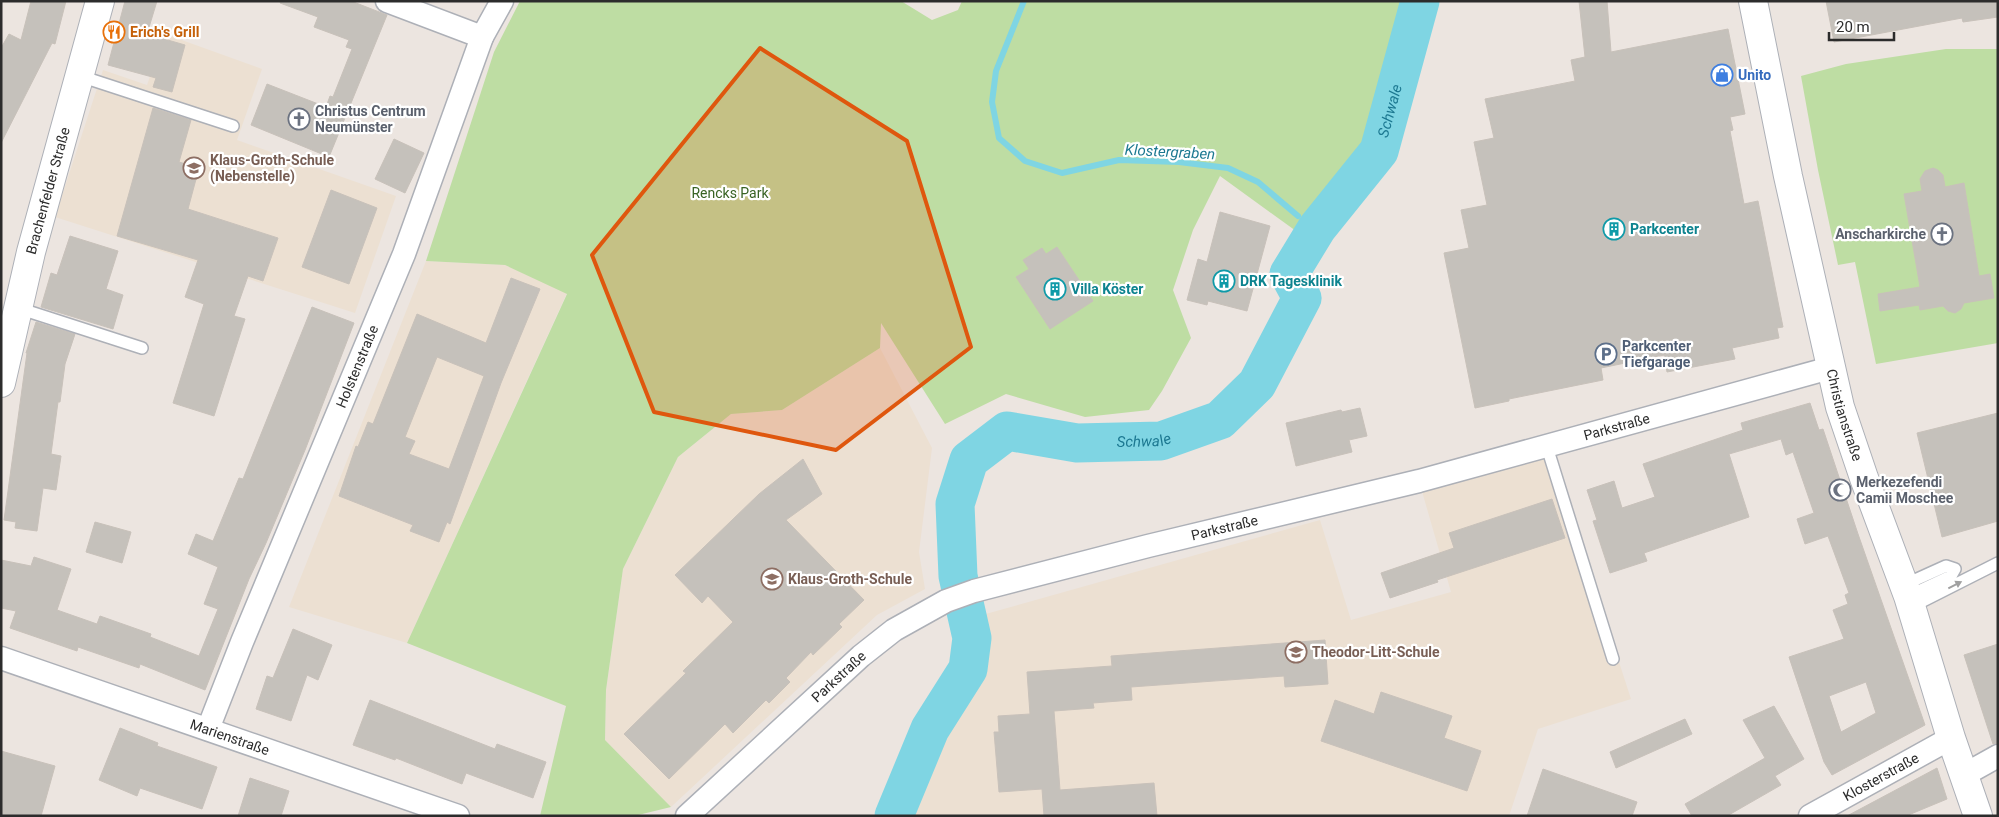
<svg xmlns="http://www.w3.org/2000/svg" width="1999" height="817" viewBox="0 0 1999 817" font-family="Roboto,sans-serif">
<rect width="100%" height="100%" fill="#ece5e0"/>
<path fill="#ece0d2" d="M 165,34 L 262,69 L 237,140 L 396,196 L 355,313 L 55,217 L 103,70 L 147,85 Z
M 426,261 L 505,265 L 567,293 L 407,643 L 289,607 Z
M 880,348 L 932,448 L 919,552 L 925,589 L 877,615 L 671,807 L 605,740 L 606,690 L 623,569 L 678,457 L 731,414 L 782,410 Z
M 1549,446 L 1631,699 L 1538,729 L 1509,816 L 913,816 L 937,758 L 973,683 L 982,615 L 1320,520 L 1351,620 L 1451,592 L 1419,481 Z"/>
<path fill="#bedda3" d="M 520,1 L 901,1 L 932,20 L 958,10 L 962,1 L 1414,1 L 1365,148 L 1326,200 L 1296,231 L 1220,176 L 1193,230 L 1173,290 L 1191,338 L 1162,391 L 1149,410 L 1085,417 L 1006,394 L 945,424 L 881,323 L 880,348 L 782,410 L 731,414 L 678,457 L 623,569 L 606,690 L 605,740 L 671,807 L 634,816 L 540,816 L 566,706 L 407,643 L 567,294 L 505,265 L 426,261 L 494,52 Z
M 1946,49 L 1998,49 L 1998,343 L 1876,364 L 1855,262 L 1838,265 L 1818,170 L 1801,76 L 1846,64 Z"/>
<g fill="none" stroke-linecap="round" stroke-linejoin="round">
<path stroke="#7fd5e3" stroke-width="6" d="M 1024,1 L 996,71 L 992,102 L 999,138 L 1025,161 L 1062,173 L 1119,160 L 1179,162 L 1228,168 L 1258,182 L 1298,216"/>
<path stroke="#7fd5e3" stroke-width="39" id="s1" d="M 894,816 L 930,729 L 968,669 L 972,638 L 958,576 L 955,504 L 969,460 L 1007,431 L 1077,443 L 1161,441 L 1220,420 L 1257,384 L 1302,298 L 1289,274 L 1317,228 L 1379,151 L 1420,1"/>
</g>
<path fill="#c5c1bb" stroke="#c8c1ba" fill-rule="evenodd" d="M 31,1 L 66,1 L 55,44 L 52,43 L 1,143 L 1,48 L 9,34 L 21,40 Z
M 125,1 L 157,1 L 147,34 L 185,45 L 172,92 L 153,87 L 156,78 L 108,65 Z
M 281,1 L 351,1 L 387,15 L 329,157 L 251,125 L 267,84 L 326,107 L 330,96 L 333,97 L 352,49 L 346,47 L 349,40 L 314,27 L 318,17 L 280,3 Z
M 1579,1 L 1607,1 L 1611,52 L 1728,29 L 1745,114 L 1730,117 L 1733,130 L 1730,131 L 1744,204 L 1758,201 L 1783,327 L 1777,328 L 1779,338 L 1732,348 L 1735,359 L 1667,372 L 1664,355 L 1601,368 L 1603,380 L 1509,399 L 1509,401 L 1475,408 L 1444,253 L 1469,248 L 1461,210 L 1487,205 L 1474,142 L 1494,138 L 1485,99 L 1575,81 L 1571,60 L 1585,57 Z
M 1826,1 L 1998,1 L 1998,17 L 1963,22 L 1962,18 L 1834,42 Z
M 153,108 L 191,120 L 179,162 L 199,168 L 188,209 L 278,238 L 263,281 L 248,276 L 234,316 L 245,319 L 214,416 L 173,403 L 204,304 L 185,297 L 198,260 L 117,236 Z
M 394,139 L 424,153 L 405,193 L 375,179 Z
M 1933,168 L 1938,170 L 1943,175 L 1945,187 L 1964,183 L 1979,276 L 1990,274 L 1994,298 L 1964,303 L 1961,309 L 1955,313 L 1948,311 L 1943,306 L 1920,310 L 1919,305 L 1880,311 L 1878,294 L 1920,287 L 1904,194 L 1922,191 L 1920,179 L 1925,171 Z
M 331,190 L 377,208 L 349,284 L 302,267 Z
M 1220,212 L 1270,226 L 1247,311 L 1208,301 L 1207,305 L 1187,300 L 1198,259 L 1207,262 Z
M 70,236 L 118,251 L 106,289 L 123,295 L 113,329 L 41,307 L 51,273 L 57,275 Z
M 1057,247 L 1093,301 L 1050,329 L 1016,277 L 1029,269 L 1023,260 L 1042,248 L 1046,254 Z
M 511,278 L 540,289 L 501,383 L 450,524 L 447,522 L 439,542 L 410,531 L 413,525 L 339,496 L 356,446 L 358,447 L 368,422 L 373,424 L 417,314 L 486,343 ZM 437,357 L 484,376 L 449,469 L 409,454 L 415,441 L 405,437 Z
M 312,307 L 354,323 L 305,450 L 266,543 L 249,579 L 205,690 L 140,664 L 139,668 L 78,647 L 77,651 L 10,628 L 16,611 L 1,608 L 1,560 L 31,566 L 34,557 L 71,569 L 57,610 L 97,624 L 100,616 L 151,634 L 150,637 L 199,656 L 218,609 L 204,604 L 218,567 L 188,554 L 196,534 L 213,541 L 239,478 L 243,479 Z
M 36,322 L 75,334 L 65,364 L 60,402 L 58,402 L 51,454 L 61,456 L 56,490 L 43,488 L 37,531 L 15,528 L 16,522 L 4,520 L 27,353 L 26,353 Z
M 1810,403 L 1819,430 L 1823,429 L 1858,534 L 1925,725 L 1832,775 L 1824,762 L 1789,657 L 1844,639 L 1833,610 L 1848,604 L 1845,595 L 1849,593 L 1828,536 L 1805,544 L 1797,519 L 1814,513 L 1793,452 L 1786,455 L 1781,439 L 1729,454 L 1749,517 L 1644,553 L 1647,561 L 1610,573 L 1593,521 L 1597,520 L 1587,490 L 1614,481 L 1622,508 L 1655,497 L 1643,464 L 1743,430 L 1741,423 ZM 1866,682 L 1876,713 L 1841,732 L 1829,696 Z
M 1360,408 L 1367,436 L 1349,440 L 1352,452 L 1296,466 L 1286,423 L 1341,410 L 1342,412 Z
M 1998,413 L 1998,521 L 1942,537 L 1917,433 Z
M 803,459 L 822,494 L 786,520 L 864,600 L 839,624 L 842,627 L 813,655 L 811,652 L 786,678 L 790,682 L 769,703 L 766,700 L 733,733 L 725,724 L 669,779 L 624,734 L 686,673 L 683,671 L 733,622 L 708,596 L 702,603 L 675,575 L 759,494 Z
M 1552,499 L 1565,538 L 1437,580 L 1438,582 L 1390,598 L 1381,573 L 1454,548 L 1449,533 Z
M 95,522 L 131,532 L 122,563 L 86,552 Z
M 293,629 L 332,645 L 318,680 L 307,675 L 291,721 L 256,709 L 267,676 L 273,678 Z
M 1325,640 L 1328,684 L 1285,687 L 1284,676 L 1131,687 L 1132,700 L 1093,703 L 1094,708 L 1054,711 L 1060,790 L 1154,783 L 1157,816 L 1044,816 L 1042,789 L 999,792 L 994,732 L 999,732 L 998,716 L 1030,714 L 1027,672 L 1112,666 L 1111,656 Z
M 1998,644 L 1998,743 L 1993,744 L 1964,655 Z
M 1381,692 L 1452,716 L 1444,738 L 1481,751 L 1467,791 L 1321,741 L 1335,700 L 1374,714 Z
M 370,700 L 495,749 L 497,744 L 546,762 L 533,798 L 466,773 L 462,784 L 396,758 L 395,760 L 353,745 Z
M 1774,706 L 1804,759 L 1775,776 L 1781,785 L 1727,816 L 1692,816 L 1685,804 L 1765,758 L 1743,720 Z
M 1685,719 L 1692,734 L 1616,768 L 1610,752 Z
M 120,728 L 158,743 L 157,746 L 217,767 L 202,809 L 140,788 L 137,796 L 99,780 Z
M 1,751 L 55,766 L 41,816 L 1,816 Z
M 1937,768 L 1947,799 L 1906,816 L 1847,816 Z
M 1543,769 L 1637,802 L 1632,816 L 1527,816 Z
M 250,778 L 289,791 L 281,816 L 238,816 Z"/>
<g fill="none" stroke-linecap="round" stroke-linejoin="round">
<g stroke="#adb0b7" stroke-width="14">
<path id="service" d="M 80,76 L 233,126
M 18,308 L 142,348
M 1547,447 L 1613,659
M 1904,585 L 1946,566 L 1955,569 L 1951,576 L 1908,596
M 1911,607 L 1998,563"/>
</g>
<g stroke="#adb0b7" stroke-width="25">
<g id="minor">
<path d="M 387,1 L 482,37"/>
<path id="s2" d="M 1,658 L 458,816"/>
<path id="s3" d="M 208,729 L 242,642 L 404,254 L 482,37 L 502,1"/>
<path d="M 1964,775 L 1998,756"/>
<path id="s4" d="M 687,816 L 861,656 L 894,630 L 946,601 L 974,591 L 1148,546 L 1419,481 L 1830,368"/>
<path id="s5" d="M 1810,816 L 1951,738"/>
</g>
</g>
<g stroke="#adb0b7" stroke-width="30">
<g id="tertiary">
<path id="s6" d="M 1753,1 L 1788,176 L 1840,407 L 1864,478 L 1908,596 L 1951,738 L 1978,816"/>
<path id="s7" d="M 1,383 L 31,252 L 100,1"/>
</g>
</g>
<use href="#service" stroke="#fff" stroke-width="11"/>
<use href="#minor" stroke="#fff" stroke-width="22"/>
<use href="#tertiary" stroke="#fff" stroke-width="28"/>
</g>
<defs><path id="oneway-solid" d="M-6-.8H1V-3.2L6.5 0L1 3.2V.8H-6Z" transform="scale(1.25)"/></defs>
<use fill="#a0a0a0" href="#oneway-solid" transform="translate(1955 585) rotate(-27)"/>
<path fill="#df570e" fill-opacity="0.2" stroke="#df570e" stroke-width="4" stroke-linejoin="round" d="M 760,48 L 907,141 L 971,347 L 836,450 L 654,412 L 592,255 Z"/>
<defs>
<g id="restaurant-ring" transform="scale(1.125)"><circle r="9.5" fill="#fff" stroke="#e8710a" stroke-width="1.5"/><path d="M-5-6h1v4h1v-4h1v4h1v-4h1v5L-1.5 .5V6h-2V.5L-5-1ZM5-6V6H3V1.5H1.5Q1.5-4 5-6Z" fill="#e8710a"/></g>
<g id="shop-ring" transform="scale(1.125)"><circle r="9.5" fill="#fff" stroke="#3f7fe0" stroke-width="1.5"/><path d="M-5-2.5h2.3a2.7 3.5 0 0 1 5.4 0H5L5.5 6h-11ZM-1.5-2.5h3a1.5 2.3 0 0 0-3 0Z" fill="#3f7fe0"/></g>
<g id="church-ring" transform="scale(1.125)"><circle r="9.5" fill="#fff" stroke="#6b7280" stroke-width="1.5"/><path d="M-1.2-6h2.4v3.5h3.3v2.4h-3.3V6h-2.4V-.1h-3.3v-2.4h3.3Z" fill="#6b7280"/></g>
<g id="school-ring" transform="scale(1.125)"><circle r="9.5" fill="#fff" stroke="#8d6e63" stroke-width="1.5"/><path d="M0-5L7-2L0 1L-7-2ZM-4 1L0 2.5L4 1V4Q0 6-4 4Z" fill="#8d6e63"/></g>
<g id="building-ring" transform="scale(1.125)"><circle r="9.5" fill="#fff" stroke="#0f9aa8" stroke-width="1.5"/><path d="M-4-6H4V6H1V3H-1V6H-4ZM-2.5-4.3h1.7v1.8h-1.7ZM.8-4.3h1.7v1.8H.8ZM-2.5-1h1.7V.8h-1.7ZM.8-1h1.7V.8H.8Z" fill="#0f9aa8"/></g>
<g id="parking-ring" transform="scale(1.125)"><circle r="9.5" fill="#fff" stroke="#5c6f8a" stroke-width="1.5"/><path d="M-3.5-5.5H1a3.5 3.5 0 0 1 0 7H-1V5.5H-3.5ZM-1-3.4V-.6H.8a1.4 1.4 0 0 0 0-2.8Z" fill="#5c6f8a"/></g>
<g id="mosque-ring" transform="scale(1.125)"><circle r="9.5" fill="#fff" stroke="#6b7280" stroke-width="1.5"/><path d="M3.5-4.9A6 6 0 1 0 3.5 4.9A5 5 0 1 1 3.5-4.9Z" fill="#6b7280"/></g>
</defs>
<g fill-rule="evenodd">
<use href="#restaurant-ring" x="114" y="32"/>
<use href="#shop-ring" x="1722" y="75"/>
<use href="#church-ring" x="299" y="119"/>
<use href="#school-ring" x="194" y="168"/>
<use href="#building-ring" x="1614" y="229"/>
<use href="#church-ring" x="1942" y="234"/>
<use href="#building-ring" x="1224" y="281"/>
<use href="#building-ring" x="1055" y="289"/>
<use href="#parking-ring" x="1606" y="354"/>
<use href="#mosque-ring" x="1840" y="490"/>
<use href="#school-ring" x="772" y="579"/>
<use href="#school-ring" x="1296" y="652"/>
</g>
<g text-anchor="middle" stroke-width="4.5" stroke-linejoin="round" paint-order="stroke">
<g font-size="14" font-weight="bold" fill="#c56008" stroke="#fff" text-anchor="start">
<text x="130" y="37">Erich's Grill</text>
</g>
<g font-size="14" font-weight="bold" fill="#366cbe" stroke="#fff" text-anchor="start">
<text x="1738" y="80">Unito</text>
</g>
<g font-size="14" font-weight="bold" fill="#5b616d" stroke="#fff" text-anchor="start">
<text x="315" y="116">Christus Centrum<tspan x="315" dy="16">Neumünster</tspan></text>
<text x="1926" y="239" text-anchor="end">Anscharkirche</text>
<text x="1856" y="487">Merkezefendi<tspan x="1856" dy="16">Camii Moschee</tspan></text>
</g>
<g font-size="14" font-weight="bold" fill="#785e54" stroke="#fff" text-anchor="start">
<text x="210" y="165">Klaus-Groth-Schule<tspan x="210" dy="16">(Nebenstelle)</tspan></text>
<text x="788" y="584">Klaus-Groth-Schule</text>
<text x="1312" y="657">Theodor-Litt-Schule</text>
</g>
<g font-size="14" fill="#2c2c2c" stroke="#fff">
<text dy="5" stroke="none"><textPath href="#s7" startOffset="198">Brachenfelder Straße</textPath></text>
<text dy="5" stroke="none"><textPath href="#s3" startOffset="392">Holstenstraße</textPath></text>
<text dy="5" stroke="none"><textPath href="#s6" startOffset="424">Christianstraße</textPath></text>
<text dy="5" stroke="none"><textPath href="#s4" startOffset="1031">Parkstraße</textPath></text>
<text dy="5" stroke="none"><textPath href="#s4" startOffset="626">Parkstraße</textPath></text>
<text dy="5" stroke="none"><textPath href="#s4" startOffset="206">Parkstraße</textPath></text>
<text dy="5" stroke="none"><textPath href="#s2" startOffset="242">Marienstraße</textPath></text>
<text dy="5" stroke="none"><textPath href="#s5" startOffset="81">Klosterstraße</textPath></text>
</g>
<g font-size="14" fill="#386323" stroke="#fff">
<text x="730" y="198">Rencks Park</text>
</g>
<g font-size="14" font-weight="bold" fill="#0d838f" stroke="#fff" text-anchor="start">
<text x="1630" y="234">Parkcenter</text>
<text x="1240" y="286">DRK Tagesklinik</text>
<text x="1071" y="294">Villa Köster</text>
</g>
<g font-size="14" font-weight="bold" fill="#4e5e75" stroke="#fff" text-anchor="start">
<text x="1622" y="351">Parkcenter<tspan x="1622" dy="16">Tiefgarage</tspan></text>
</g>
<g font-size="15" font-style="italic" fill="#1c7891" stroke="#fff">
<text dy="5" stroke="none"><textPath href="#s1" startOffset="1014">Schwale</textPath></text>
<text transform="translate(1170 152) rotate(3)" y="5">Klostergraben</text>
<text dy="5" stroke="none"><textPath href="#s1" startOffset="564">Schwale</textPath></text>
</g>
</g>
<rect width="1999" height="817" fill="none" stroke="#2c2c2c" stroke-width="5"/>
<path d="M1829 32v8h65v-8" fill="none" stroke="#2c2c2c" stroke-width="2.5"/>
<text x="1836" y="32" font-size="15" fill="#2c2c2c" stroke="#ffffff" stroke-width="4" paint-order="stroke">20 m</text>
</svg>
